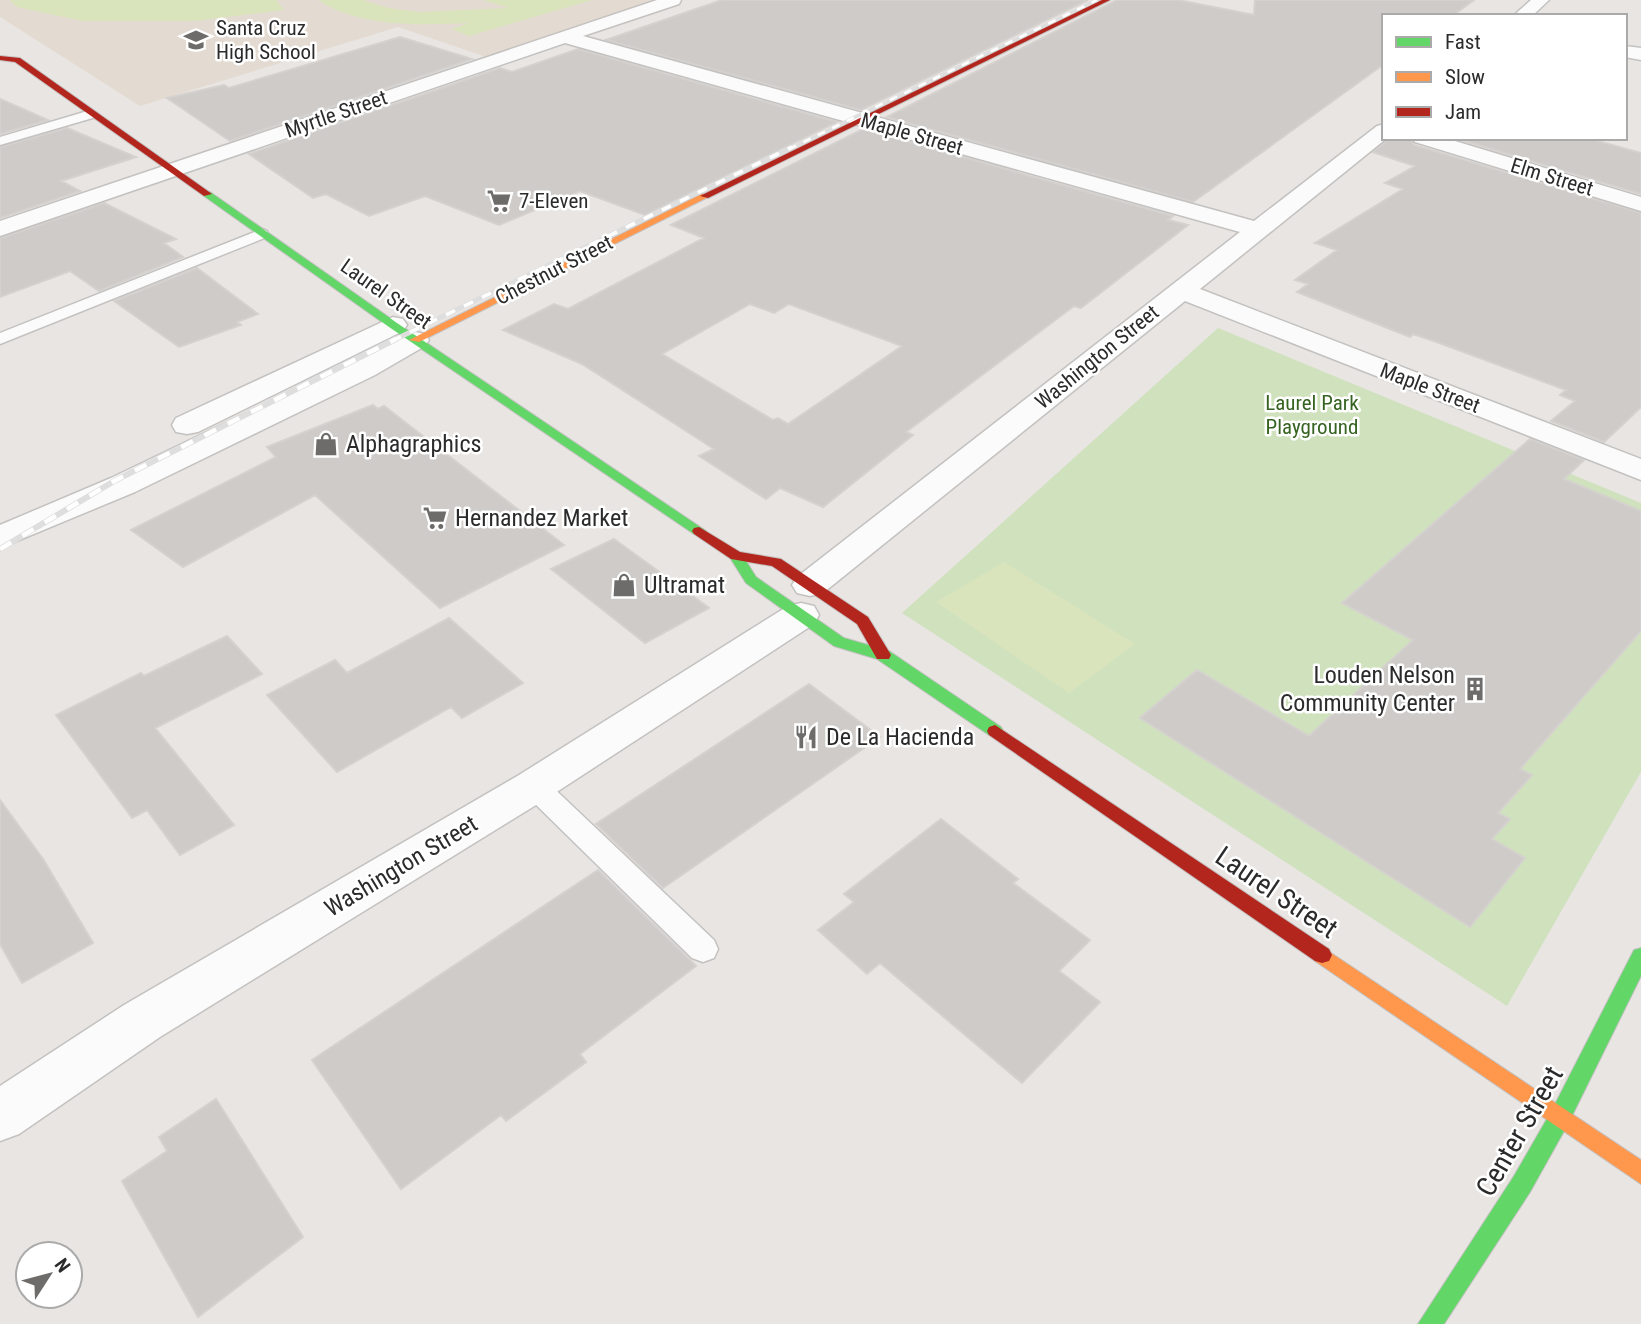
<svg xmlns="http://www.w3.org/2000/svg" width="1641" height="1324" viewBox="0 0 1641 1324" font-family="'Roboto Condensed',sans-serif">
<rect width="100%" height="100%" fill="#e9e5e2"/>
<path fill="#e3dbd1" d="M 0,0 L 674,0 L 498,61 L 398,27 L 140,106 L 0,17 Z"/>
<path fill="#d0e1be" d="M 1218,328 L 1641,503 L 1641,772 L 1507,1006 L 902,613 Z"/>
<path fill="#dae4bc" d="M 10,0 L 276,0 L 284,10 L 194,21 L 83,21 L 17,7 Z
M 318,0 L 363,0 L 388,8 L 419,12 L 509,8 L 483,0 L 592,0 L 469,36 L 452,29 L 469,23 C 420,25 361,28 318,0 Z
M 1004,562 L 1135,644 L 1069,693 L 936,602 Z"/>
<path fill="#cecbc9" stroke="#d4d1ce" stroke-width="2" fill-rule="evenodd" d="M 722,0 L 1088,0 L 861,110 L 606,40 Z
M 1117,0 L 1178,0 L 1254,15 L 1255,0 L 1474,0 L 1452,16 L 1384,16 L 1384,64 L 1193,202 L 887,117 Z
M 400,37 L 472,59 L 230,141 L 167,98 L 224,85 L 229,88 Z
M 578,49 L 837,122 L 645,215 L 580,191 L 499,225 L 425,196 L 369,216 L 326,194 L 313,198 L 249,154 L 500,68 L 512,72 Z
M 0,99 L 48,120 L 0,134 Z
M 67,128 L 136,157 L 61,181 L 80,191 L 0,218 L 0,147 Z
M 863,129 L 1173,216 L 1168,220 L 1188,225 L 1081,308 L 1074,306 L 906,432 L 913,435 L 823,507 L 780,488 L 766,499 L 699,456 L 714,449 L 582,364 L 503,330 L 554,304 L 568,309 L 704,238 L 671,225 ZM 750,304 L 774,313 L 789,304 L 902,346 L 788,424 L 778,418 L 773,420 L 662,354 Z
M 1390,138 L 1410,138 L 1414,145 L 1641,213 L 1641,407 L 1604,442 L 1551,421 L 1575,401 L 1560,395 L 1566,390 L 1434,341 L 1413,334 L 1410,337 L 1297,292 L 1308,284 L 1295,280 L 1337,250 L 1315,243 L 1403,189 L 1385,183 L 1415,166 L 1373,152 Z
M 1455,138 L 1587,138 L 1641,153 L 1641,194 Z
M 104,203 L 176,239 L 164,243 L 183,257 L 99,291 L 70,271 L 0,297 L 0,238 Z
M 197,268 L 258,314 L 237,322 L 241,325 L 179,347 L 114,301 Z
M 373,405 L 378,409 L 384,406 L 564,545 L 440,608 L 315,495 L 183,567 L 131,530 L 276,457 L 267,447 Z
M 1530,439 L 1584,460 L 1564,479 L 1641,511 L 1641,631 L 1520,769 L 1532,775 L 1498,813 L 1510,819 L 1492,839 L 1525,858 L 1470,927 L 1140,718 L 1197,670 L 1309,736 L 1413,640 L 1342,603 Z
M 614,539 L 709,608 L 645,643 L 551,569 Z
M 449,618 L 523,683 L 462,718 L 451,707 L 337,772 L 267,695 L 335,660 L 347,673 Z
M 227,636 L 262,674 L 155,728 L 234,825 L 180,855 L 147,810 L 132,818 L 56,715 L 141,673 L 144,676 Z
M 809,684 L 880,737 L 663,888 L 596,824 Z
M 0,800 L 43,859 L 93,943 L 22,983 L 0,944 Z
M 941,819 L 1018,879 L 1013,883 L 1090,940 L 1059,971 L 1100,1002 L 1022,1083 L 880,963 L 867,974 L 818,930 L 854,902 L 844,894 Z
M 598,870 L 696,966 L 580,1054 L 586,1062 L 506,1121 L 501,1115 L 401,1189 L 312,1060 Z
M 216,1099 L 303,1237 L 198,1317 L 122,1181 L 167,1151 L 159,1137 Z"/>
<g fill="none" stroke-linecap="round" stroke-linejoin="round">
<g stroke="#c3c2c1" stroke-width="3">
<path id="lane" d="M 91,110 L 97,114 L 96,117 L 0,145 L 0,137 Z
M 262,229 L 267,231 L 267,237 L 0,344 L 0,333 Z
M 534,776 L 544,779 L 714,940 L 718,949 L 714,958 L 703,962 L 692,958 L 524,793 L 520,786 L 524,779 Z"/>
</g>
<g stroke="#c3c2c1" stroke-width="3">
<path id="street" d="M 657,0 L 681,0 L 679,4 L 583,36 L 1254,221 L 1377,126 L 1384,124 L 1384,138 L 1387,138 L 1200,289 L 1641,459 L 1641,480 L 1185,301 L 823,593 L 810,596 L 797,593 L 792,585 L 797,577 L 1240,232 L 565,43 L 0,236 L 0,221 Z
M 1531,0 L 1549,0 L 1532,16 L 1513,16 Z
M 1625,46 L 1641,48 L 1641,60 L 1625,57 Z
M 1412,138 L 1445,138 L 1641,197 L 1641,211 L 1415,142 Z
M 393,317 L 403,319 L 407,325 L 403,331 L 198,432 L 187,434 L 176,432 L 172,425 L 176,418 Z
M 415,332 L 425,334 L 429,340 L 425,346 L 375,375 L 135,492 L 0,548 L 0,525 L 111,478 Z
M 801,603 L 814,606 L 819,615 L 814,624 L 549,797 L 160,1037 L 19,1134 L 0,1141 L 0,1086 L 124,1005 L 519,775 L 788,606 Z"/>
</g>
<g stroke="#c3c2c1" stroke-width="2">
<path id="fast" d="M 204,192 L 210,192 L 397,323 L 706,531 L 704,534 L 694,534 L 389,327 L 204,196 Z
M 736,552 L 741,553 L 756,577 L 844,638 L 889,651 L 1001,727 L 1003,731 L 1001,735 L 989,735 L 877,659 L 834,646 L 746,583 L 729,556 Z
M 1641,948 L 1641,976 L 1568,1124 L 1530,1192 L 1444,1324 L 1418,1324 L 1514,1176 L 1552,1110 L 1634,950 Z"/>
</g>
<g stroke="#c3c2c1" stroke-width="2">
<path id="slow" d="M 702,194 L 710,196 L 419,342 L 409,340 Z
M 1322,947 L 1641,1160 L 1641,1184 L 1315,961 L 1312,955 L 1315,949 Z"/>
</g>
<g stroke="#c3c2c1" stroke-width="2">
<path id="jam" d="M 1102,0 L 1110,0 L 708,198 L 700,196 Z
M 0,56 L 20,58 L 212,194 L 204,196 L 15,62 L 0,60 Z
M 699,527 L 740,552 L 781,559 L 868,617 L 891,655 L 889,659 L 877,659 L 857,624 L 772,566 L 731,559 L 694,534 L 692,531 L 694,528 Z
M 995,725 L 1329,949 L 1332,955 L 1329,961 L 1322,963 L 1315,961 L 989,735 L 987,731 L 989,727 Z"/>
</g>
<use href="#lane" fill="#fcfbfb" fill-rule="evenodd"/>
<use href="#street" fill="#fcfbfb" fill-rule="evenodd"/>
<use href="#fast" fill="#63d668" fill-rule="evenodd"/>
<use href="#slow" fill="#ff974d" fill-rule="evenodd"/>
<use href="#jam" fill="#b3261e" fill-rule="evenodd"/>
<g stroke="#dededf" stroke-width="3.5">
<path id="rail-far2" d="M 789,149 L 1097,0"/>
</g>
<g stroke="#dededf" stroke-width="5">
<path id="rail-far1" d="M 392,341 L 792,147"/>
</g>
<g stroke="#dededf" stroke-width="6">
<path id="rail" d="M 0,549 L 116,480 L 396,339"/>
</g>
<use href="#rail-far2" stroke="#fff" stroke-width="2.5" stroke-dasharray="8" stroke-linecap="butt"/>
<use href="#rail-far1" stroke="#fff" stroke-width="3.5" stroke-dasharray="10" stroke-linecap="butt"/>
<use href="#rail" stroke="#fff" stroke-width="4.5" stroke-dasharray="13" stroke-linecap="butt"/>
</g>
<defs>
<g id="school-bare" transform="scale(1.89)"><path d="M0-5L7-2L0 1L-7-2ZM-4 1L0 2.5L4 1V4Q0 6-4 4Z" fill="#6e6c6b" stroke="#fff" stroke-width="2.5" paint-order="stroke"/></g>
<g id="supermarket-bare" transform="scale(1.89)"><path d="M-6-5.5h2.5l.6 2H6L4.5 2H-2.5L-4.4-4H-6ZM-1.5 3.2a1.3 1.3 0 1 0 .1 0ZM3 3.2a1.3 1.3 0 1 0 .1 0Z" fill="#6e6c6b" stroke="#fff" stroke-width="2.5" paint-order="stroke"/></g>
<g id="shop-bare" transform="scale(1.89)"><path d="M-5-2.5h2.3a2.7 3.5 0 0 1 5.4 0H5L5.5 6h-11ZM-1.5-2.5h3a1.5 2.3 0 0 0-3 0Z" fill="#6e6c6b" stroke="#fff" stroke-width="2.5" paint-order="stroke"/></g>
<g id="building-bare" transform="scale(1.89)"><path d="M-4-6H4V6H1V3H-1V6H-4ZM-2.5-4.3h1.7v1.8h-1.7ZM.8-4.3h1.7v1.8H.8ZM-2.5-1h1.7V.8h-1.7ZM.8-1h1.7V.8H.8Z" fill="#6e6c6b" stroke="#fff" stroke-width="2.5" paint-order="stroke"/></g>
<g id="restaurant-bare" transform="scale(1.89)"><path d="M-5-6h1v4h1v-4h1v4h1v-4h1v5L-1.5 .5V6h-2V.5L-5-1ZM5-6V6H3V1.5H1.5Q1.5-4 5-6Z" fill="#6e6c6b" stroke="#fff" stroke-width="2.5" paint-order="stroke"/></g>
</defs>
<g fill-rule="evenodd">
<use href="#school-bare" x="196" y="40"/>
<use href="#supermarket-bare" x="499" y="201"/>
<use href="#shop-bare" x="326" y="444"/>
<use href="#supermarket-bare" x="435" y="518"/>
<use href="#shop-bare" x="624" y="585"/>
<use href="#building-bare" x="1475" y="689"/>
<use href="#restaurant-bare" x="806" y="737"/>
</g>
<g text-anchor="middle" stroke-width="5" stroke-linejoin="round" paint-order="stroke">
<g font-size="21" fill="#2b2b2b" stroke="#fff" text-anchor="start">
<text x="216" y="35">Santa Cruz<tspan x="216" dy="24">High School</tspan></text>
<text x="519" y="208">7-Eleven</text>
</g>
<g font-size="21" fill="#2b2b2b" stroke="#fff">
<text transform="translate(336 114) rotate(-19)" y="7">Myrtle Street</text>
<text transform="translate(912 134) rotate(16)" y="7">Maple Street</text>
<text transform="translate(1552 177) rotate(17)" y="7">Elm Street</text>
<text transform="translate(554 270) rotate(-27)" y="7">Chestnut Street</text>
<text transform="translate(386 294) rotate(35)" y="7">Laurel Street</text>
<text transform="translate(1097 357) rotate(-39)" y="7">Washington Street</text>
<text transform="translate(1430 388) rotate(21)" y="7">Maple Street</text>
</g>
<g font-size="21" fill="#366321" stroke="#fff">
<text x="1312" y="410">Laurel Park<tspan x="1312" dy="24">Playground</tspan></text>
</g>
<g font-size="24" fill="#2b2b2b" stroke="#fff" text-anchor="start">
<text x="346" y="452">Alphagraphics</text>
<text x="455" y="526">Hernandez Market</text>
<text x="644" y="593">Ultramat</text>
<text x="1455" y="683" text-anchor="end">Louden Nelson<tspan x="1455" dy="28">Community Center</tspan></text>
<text x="826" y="745">De La Hacienda</text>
</g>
<g font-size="24" fill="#2b2b2b" stroke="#fff">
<text transform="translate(401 866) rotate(-31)" y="8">Washington Street</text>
</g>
<g font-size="28" fill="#2b2b2b" stroke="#fff">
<text transform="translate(1277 892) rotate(34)" y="10">Laurel Street</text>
<text transform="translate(1519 1131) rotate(-60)" y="10">Center Street</text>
</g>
</g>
<rect x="1382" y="14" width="245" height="126" fill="#ffffff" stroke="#aaaaaa" stroke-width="2"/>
<rect x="1396" y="37" width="35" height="10" fill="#63d668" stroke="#aaaaaa" stroke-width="2"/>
<text x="1445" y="49" font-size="21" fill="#2b2b2b">Fast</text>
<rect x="1396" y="72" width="35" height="10" fill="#ff974d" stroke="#aaaaaa" stroke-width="2"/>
<text x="1445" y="84" font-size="21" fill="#2b2b2b">Slow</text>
<rect x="1396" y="107" width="35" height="10" fill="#b3261e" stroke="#aaaaaa" stroke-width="2"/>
<text x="1445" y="119" font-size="21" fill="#2b2b2b">Jam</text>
<g transform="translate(49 1275) rotate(54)"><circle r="33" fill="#ffffff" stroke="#aaaaaa" stroke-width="2"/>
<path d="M0-5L12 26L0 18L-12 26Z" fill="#6e6c6b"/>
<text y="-10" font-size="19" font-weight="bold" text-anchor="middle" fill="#2b2b2b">N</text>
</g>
</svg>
